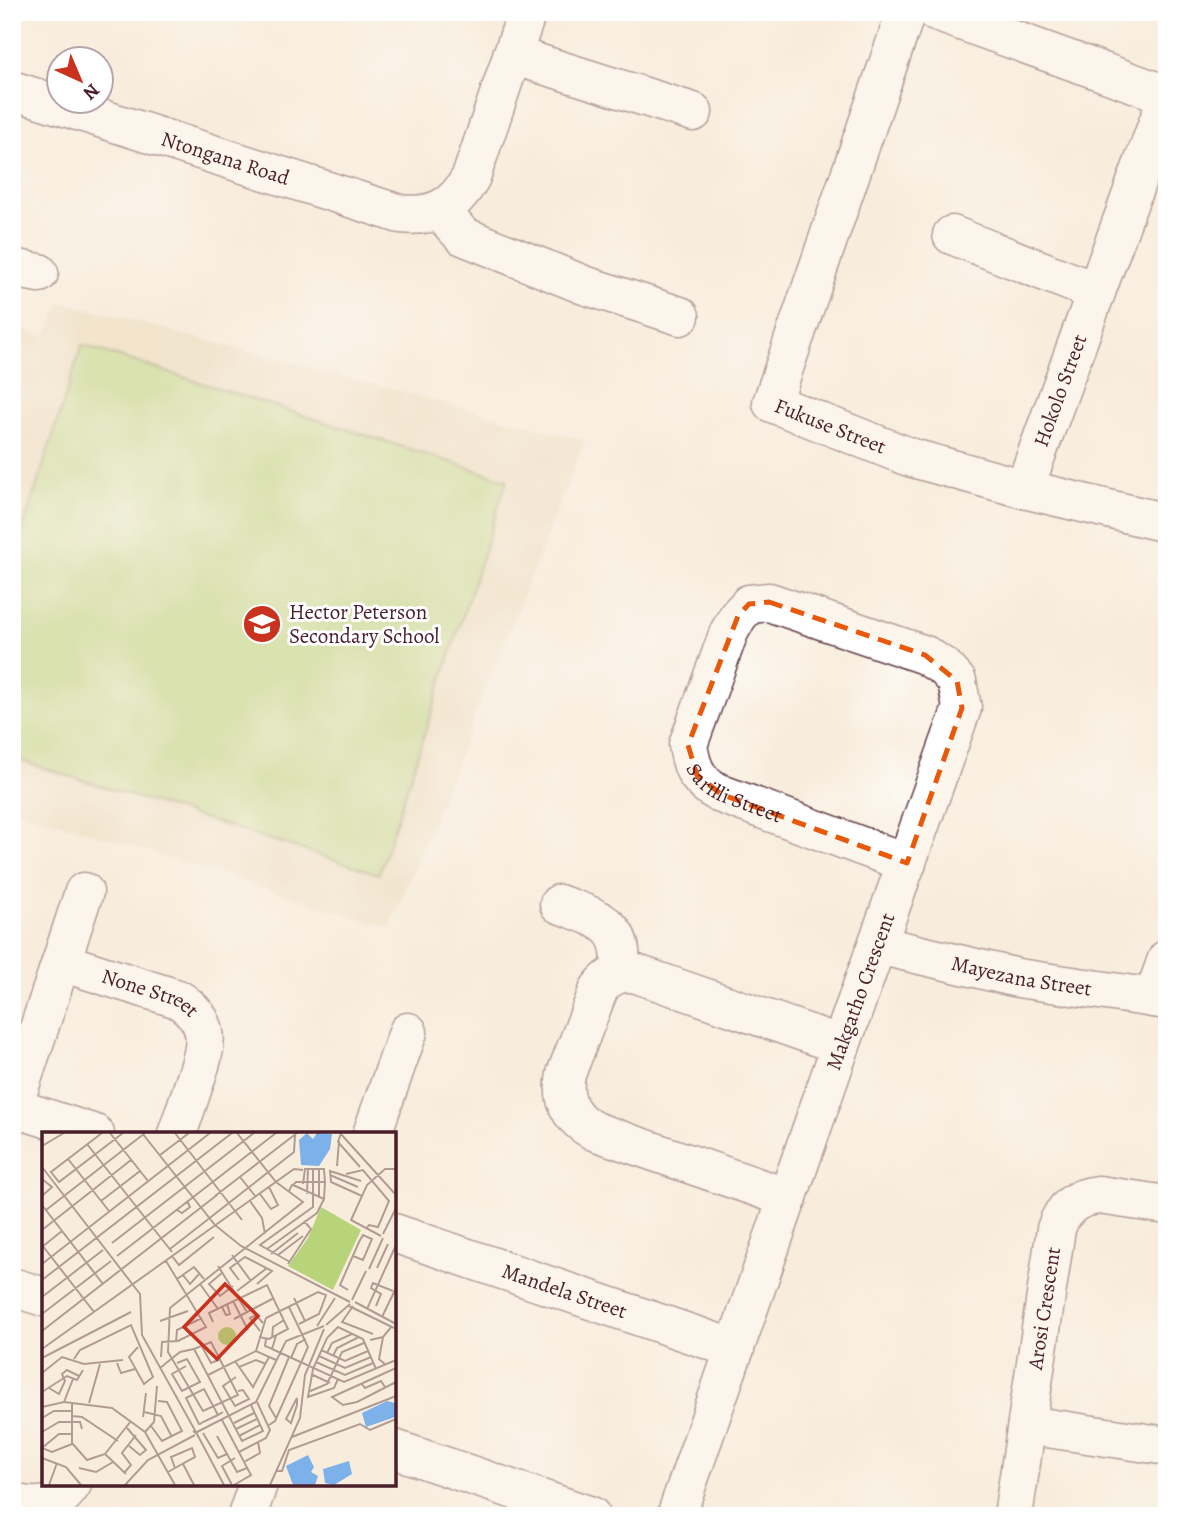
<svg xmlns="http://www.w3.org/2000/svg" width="1179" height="1528" viewBox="0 0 1179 1528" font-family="Alegreya,serif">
<rect width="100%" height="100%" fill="#fff"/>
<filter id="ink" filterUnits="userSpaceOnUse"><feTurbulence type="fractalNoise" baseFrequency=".0143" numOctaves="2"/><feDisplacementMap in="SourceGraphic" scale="14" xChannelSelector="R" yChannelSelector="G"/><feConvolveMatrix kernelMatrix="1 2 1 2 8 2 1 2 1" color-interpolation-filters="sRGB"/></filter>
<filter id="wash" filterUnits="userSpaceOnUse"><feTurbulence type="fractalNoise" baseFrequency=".00686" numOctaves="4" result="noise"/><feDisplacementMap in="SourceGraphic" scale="28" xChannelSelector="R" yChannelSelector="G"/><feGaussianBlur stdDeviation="1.57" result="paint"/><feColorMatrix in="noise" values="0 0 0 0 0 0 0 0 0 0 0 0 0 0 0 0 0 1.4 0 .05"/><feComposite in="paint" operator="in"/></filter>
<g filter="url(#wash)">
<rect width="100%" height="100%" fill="#f8eddc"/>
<path fill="#ead9ba" d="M 62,302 L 585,440 L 390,928 L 12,808 L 12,324 L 45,337 Z"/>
<path fill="#b7d47a" stroke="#807a52" stroke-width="2" d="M 82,345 L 507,480 L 379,874 L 12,758 L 12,562 Z"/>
</g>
<g filter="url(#ink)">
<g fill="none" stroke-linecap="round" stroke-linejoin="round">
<g stroke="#643e46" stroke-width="41">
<g id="minor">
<path id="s1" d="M 906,12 L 772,403 L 909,457 L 1024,489 L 1167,523"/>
<path d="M 936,12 L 1167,95"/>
<path d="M 512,55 L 693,112"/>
<path id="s2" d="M 12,90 L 400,214 C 434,218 454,207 471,177 L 527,12"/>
<path d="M 439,210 L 463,236 L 584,285 L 680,316"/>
<path d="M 952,235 L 1096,292"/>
<path d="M 12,268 L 39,273"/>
<path id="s3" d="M 1024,489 L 1167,98"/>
<path d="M 559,904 C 597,918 628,924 619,974"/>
<path id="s4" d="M 878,945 L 1018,978 L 1167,1000"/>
<path d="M 61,962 L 84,892"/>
<path d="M 1153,998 L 1167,959"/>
<path d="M 12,1107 L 95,1134"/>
<path id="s5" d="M 13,1107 L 61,962 L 178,999 C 214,1022 207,1046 195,1081 C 189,1099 183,1117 177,1134"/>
<path d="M 372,1134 L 408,1032"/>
<path d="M 788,1198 L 594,1131 C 570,1118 561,1100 566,1074 L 599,989 C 609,975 621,971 637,974 L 841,1045"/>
<path id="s6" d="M 394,1233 L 735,1349"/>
<path d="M 12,1287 L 44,1297"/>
<path d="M 1027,1425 L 1167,1446"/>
<path d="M 394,1449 L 591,1516"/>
<path d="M 12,1502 C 37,1510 57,1508 72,1484"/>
<path d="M 247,1516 L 258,1484"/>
<path id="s7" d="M 676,1516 L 841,1045 L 962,708 L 957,681 L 945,668 L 925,655 L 769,602 L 749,604 L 738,616 L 729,632 L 688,745 C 692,771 698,782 721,794 L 907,863"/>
<path id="s8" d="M 1013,1516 L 1056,1229 C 1063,1207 1077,1197 1099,1195 L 1167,1205"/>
</g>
</g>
<use href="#minor" stroke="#fff" stroke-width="38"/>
</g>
</g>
<path d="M0 0H1179V1528H0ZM 769,602 L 925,655 L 957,681 L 962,708 L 907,863 L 721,794 L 697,775 L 688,745 L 738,616 L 749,604 Z" fill="#f8eddc" fill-opacity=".55" fill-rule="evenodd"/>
<path fill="none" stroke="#e8590c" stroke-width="5" stroke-dasharray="14 9" stroke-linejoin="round" d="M 769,602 L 925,655 L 957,681 L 962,708 L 907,863 L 721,794 L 697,775 L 688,745 L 738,616 L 749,604 Z"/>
<defs>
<g id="school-disc" transform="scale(2.0125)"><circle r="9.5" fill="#c8321e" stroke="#fff"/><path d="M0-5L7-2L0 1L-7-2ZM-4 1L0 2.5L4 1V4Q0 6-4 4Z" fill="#fff"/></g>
</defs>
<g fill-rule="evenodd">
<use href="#school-disc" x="262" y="624"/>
</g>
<g text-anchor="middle" stroke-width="6" stroke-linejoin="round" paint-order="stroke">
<g font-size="21" fill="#4a1f2b" stroke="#fff">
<text dy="7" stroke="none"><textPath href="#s2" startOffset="224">Ntongana Road</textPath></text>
<text dy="7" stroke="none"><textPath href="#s3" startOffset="105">Hokolo Street</textPath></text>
<text dy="7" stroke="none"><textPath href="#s1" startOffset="476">Fukuse Street</textPath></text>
<text dy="7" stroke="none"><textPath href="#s7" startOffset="1339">Sarilli Street</textPath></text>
<text dy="7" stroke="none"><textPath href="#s4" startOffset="147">Mayezana Street</textPath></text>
<text dy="7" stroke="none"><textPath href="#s7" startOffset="556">Makgatho Crescent</textPath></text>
<text dy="7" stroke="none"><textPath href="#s5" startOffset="247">None Street</textPath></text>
<text dy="7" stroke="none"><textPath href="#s6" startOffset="180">Mandela Street</textPath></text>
<text dy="7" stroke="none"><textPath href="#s8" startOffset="210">Arosi Crescent</textPath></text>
</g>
<g font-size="21" fill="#4a1f2b" stroke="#fff" text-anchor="start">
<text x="289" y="619">Hector Peterson<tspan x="289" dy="24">Secondary School</tspan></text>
</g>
</g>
<g transform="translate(42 1132)">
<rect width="354" height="354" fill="#f8eddc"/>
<path d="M 279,75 L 319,98 L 291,158 L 246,134 L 266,106 ZM176 204a9 9 0 1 1 18 0a9 9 0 1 1-18 0Z" fill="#b7d47a"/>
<path d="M 265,1 L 271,7 L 275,1 L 290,2 L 288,17 L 277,34 L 259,33 L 257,8 ZM 345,269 L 353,271 L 353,285 L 324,295 L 320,281 ZM 266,323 L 272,335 L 269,340 L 276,344 L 273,353 L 251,353 L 244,334 ZM 307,329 L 310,342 L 292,353 L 283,351 L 281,337 Z" fill="#7cb1ea"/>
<path fill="none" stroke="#b29b95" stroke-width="2" d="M 60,1 L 9,40 L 17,50 L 81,1M 68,1 L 106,49M 100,1 L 173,93 L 199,114 L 308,170M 133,1 L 200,88M 298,1 L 354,63M 299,1 L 296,10 L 318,35M 45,12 L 130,120M 0,14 L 22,1M 118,23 L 147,1M 26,27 L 67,79M 295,34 L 297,9M 0,35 L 98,162 L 100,203 L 155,302 L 151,299M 277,37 L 277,66M 304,42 L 321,38 L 347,69 L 336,95 L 327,93 L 324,97M 288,43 L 316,55M 198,45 L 214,65M 0,47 L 10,55 L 0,64M 319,49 L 288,39 L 289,50 L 320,64M 261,52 L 263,37 L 282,37 L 283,50M 247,59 L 250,53 L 251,53 L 254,50 L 283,50 L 282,67 L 251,53M 218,62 L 229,77 L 236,73 L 227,55M 265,62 L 266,37M 173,64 L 255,1M 59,69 L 98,39M 208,69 L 220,86 L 223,102M 0,73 L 61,152M 4,78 L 103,1M 135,78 L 140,81 L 148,75 L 145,69M 0,98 L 89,28M 341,102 L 354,76M 339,104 L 309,88 L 325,53 L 343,37 L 354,37M 70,111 L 212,1M 0,113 L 52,180M 0,115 L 20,99M 128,117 L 252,20 L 253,3M 225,117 L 275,81 L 282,67M 229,122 L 256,101M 190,123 L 209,149M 236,123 L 261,104M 75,124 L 234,1M 130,124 L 137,133 L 172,105M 248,130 L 218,113 L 271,75 L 271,37M 0,132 L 168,1M 246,132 L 269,97 L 262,89M 176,134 L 205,180M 335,136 L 346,112M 327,137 L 341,106M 181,140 L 167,152 L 178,164 L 191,154M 141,143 L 148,152 L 158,141M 135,147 L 152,135 L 162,147M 0,148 L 190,1M 197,148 L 188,136 L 203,125 L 230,139 L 215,152M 158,152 L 176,177M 306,158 L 298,153 L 317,110 L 321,103 L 330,107 L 321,128 L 311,124M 195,159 L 225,136M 0,165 L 61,118M 252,166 L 263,189M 310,168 L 324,139M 191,169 L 206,198M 313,170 L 354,192M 307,174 L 352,196M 311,174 L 300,190 L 331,202M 334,174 L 339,162 L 329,156 L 331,151 L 351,159M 180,175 L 184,183 L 188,182 L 185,172M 325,177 L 354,113M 0,182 L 69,129M 340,185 L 354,156M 192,187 L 232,166M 118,189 L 146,179M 171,190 L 167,181 L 225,153 L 246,197 L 227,207 L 217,205M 284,193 L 308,172M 275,194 L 293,166M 0,199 L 175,63M 218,199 L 208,186 L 214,183 L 221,191M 341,205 L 337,227 L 344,233M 230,206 L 231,195 L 242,188M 224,207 L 223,214 L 230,217 L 234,204M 328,208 L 341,205 L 350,194M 134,210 L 135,198 L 160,186M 159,213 L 169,231 L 179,227M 0,217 L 252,37 L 261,38M 152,217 L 169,210 L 196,263 L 161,279 L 126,220 L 128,176 L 261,70 L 234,50 L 195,1M 230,217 L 302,250 L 354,228M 279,218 L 303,229 L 326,219M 214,219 L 224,186 L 276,160 L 284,163 L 277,182 L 257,192M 285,221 L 290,211 L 310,202M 277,224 L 303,236 L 329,225M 291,224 L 295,216 L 317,205M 119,225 L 120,210 L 136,209 L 164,195 L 124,129M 0,226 L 89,180M 249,226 L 255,212 L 264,207M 32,227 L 38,218 L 89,193 L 111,245 L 102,252 L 87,225 L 96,215M 193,229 L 211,255 L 227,225M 274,230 L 303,243 L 331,231M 75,231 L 79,241 L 93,237M 135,231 L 145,227 L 158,250 L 140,259 L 130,242 L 144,234M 197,235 L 214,228 L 224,232M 118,236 L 138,220 L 152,217 L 200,309 L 221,299 L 209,273M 354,236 L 290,265 L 301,273 L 315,270 L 354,250M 0,241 L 20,225 L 42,232 L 81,228M 269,242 L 288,251M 166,243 L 214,219 L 234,228M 194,245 L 181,254 L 193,274 L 207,267 L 201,258 L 196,259M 296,247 L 292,256 L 266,265 L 271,237 L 285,206 L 296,195 L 321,207 L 334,237M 319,251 L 323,256 L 339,249 L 343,255M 7,256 L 17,262 L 23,249 L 20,242 L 25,238 L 37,244M 0,260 L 25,244 L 35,248 L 41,238M 266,260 L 285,252 L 300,220 L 322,211M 255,266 L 255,273 L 249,291 L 244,287 ZM 22,270 L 31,247M 30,270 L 30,311 L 45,328 L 63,322 L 89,289M 47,271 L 58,232M 0,275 L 22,270 L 70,276 L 103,300 L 133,353M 102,280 L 119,284 L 130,305M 176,283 L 162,257 L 144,266 L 157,292 L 158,292 L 161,290 L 176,283 L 181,280M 30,284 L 40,285 L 76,309M 101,285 L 104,261M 0,286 L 12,279 L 30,279M 234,286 L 227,274 L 247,225M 180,288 L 209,343 L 192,353M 192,291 L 212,281M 227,293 L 233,289 L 266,215 L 247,175M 109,294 L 120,309 L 140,299 L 125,270 L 116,269M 85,296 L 104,318 L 98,323 L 87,314M 194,297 L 215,287M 0,300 L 17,290 L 38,290 L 40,297M 103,300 L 112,290 L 115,254M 155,300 L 214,270 L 244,209 L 282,194M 161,301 L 176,326 L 185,322M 29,302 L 17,302 L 0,316 L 10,320 L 30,312M 155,302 L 182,353M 175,304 L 195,340 L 205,336M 197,304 L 218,293M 250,305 L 354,264M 197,320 L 224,306 L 228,298 L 215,270M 63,322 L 84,342M 0,326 L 24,335 L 39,353M 202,330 L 218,321 L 216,310M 141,332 L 152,353M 37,336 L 54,340 L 71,330M 234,339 L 240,339 L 247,318 L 318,292 L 328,298 L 354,287M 126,340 L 133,336 L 153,325 L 150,316 L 129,325 L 133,336M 82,341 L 89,333 L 80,321 L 94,303M 7,353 L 15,331M 83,353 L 106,328 L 153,303M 190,353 L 180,334 L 193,326M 228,353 L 258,286 L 263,243 L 282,197"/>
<path fill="#c8321e" fill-opacity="0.15" stroke="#c8321e" stroke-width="3.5" d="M 183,152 L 216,184 L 175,227 L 142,195 Z"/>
<rect width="354" height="354" fill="none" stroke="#4a1f2b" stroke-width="3.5"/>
</g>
<rect width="1179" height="1528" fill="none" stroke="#fff" stroke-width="42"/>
<g transform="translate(80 80) rotate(136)"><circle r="33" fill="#ffffff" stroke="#b7a5aa" stroke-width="2"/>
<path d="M0-5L12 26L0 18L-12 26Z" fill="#c8321e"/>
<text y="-10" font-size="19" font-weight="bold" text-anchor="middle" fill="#4a1f2b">N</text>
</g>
</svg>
